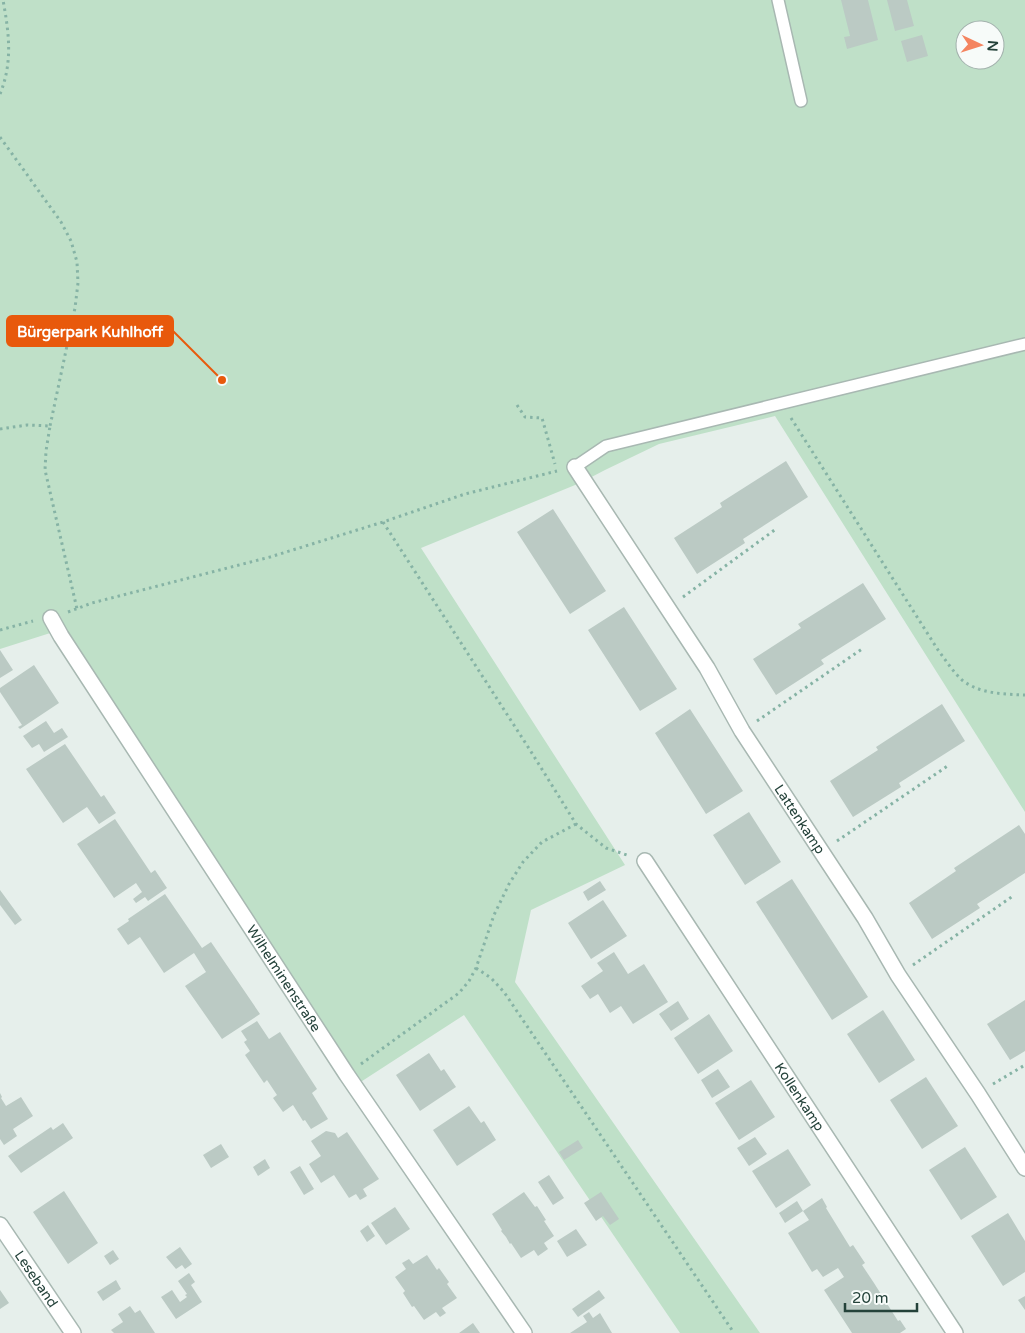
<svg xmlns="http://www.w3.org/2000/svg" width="1025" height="1333" viewBox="0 0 1025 1333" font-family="'Varela Round',sans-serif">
<rect width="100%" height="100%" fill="#e6efeb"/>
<path fill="#bfe0c8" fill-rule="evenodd" d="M 0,0 L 1025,0 L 1025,812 L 775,416 L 659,444 L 605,470 L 580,483 L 421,548 L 625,865 L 531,910 L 515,982 L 760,1333 L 680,1333 L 464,1015 L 356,1085 L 66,628 L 0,649 ZM 965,30 L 995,30 L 995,60 L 965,60 Z"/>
<path fill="#bbcac4" d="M 841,0 L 868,0 L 878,40 L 847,49 L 844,37 L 850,36 Z
M 887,0 L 907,0 L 914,26 L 895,31 Z
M 922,35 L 928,56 L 907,62 L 901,41 Z
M 786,461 L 808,497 L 743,539 L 745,543 L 697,574 L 674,538 L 722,507 L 720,503 Z
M 553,509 L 606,591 L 570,614 L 517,532 Z
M 863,583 L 886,619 L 821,660 L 824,664 L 776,695 L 753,659 L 801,628 L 798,624 Z
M 624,607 L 677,689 L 640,711 L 588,630 Z
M 0,650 L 13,670 L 0,678 Z
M 34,665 L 59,703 L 20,729 L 18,727 L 22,725 L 0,692 L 0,688 Z
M 942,704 L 965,741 L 899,783 L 901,787 L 853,817 L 830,781 L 878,750 L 876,747 Z
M 690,709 L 743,791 L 706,814 L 655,733 Z
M 46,721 L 54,733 L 62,728 L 68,737 L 44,752 L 39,744 L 32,748 L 23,736 Z
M 65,744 L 101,797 L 104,795 L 116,813 L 99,824 L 87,807 L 63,823 L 26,769 Z
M 749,812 L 781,862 L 745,885 L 713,835 Z
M 115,819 L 151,873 L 155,870 L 167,888 L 148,901 L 145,897 L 136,903 L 133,899 L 142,892 L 136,883 L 114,898 L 77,844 Z
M 1019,825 L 1025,834 L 1025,873 L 977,904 L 980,908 L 932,939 L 909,903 L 956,871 L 954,868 Z
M 792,879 L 868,997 L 832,1020 L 756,902 Z
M 600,881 L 606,890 L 588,901 L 583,892 Z
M 0,890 L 22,920 L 15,925 L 0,905 Z
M 165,894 L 202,948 L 211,942 L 260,1014 L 222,1039 L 185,986 L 206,972 L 194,953 L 164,973 L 140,937 L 128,945 L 117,929 L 129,921 L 128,919 Z
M 603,900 L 627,936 L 591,959 L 568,923 Z
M 614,952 L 628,974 L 644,964 L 668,1002 L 633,1024 L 621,1006 L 610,1013 L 598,994 L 590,999 L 581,986 L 603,971 L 597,963 Z
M 1025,1000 L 1025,1051 L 1010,1060 L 987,1024 Z
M 678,1001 L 689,1019 L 671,1031 L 659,1014 Z
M 883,1010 L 915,1060 L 879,1083 L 847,1034 Z
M 709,1014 L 733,1051 L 698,1074 L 674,1038 Z
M 257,1021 L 269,1039 L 280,1032 L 317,1089 L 312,1093 L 328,1119 L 311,1129 L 305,1120 L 303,1121 L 293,1105 L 283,1112 L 273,1098 L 277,1095 L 267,1080 L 264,1083 L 245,1055 L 250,1051 L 244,1042 L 247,1040 L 241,1031 Z
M 429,1053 L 441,1071 L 444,1069 L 456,1087 L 420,1111 L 396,1075 Z
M 718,1069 L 730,1087 L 712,1098 L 701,1080 Z
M 926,1077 L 958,1126 L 922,1149 L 890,1100 Z
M 751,1080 L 775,1117 L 739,1140 L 715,1103 Z
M 0,1093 L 2,1097 L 1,1098 L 6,1106 L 21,1097 L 33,1116 L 13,1129 L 17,1136 L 4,1145 L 0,1139 Z
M 469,1106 L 481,1123 L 484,1121 L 496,1140 L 457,1166 L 433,1130 Z
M 63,1123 L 73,1138 L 21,1173 L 8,1156 L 51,1127 L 53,1130 Z
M 326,1131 L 335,1133 L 338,1138 L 347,1132 L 379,1179 L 363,1189 L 367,1196 L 360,1200 L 356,1194 L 349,1198 L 334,1175 L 321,1183 L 309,1164 L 321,1156 L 311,1141 Z
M 755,1137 L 767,1154 L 749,1166 L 737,1148 Z
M 578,1140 L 583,1148 L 564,1160 L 559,1152 Z
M 221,1144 L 229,1157 L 211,1168 L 203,1155 Z
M 965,1147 L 997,1197 L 961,1220 L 929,1170 Z
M 788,1149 L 811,1185 L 776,1208 L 752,1171 Z
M 265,1159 L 270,1168 L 258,1176 L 253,1167 Z
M 300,1166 L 314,1189 L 304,1195 L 290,1172 Z
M 549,1175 L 564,1198 L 553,1205 L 538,1182 Z
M 64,1191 L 98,1243 L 68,1264 L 33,1212 Z
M 524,1192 L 535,1207 L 537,1206 L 546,1220 L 544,1221 L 554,1236 L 544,1243 L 548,1249 L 538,1256 L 534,1250 L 521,1258 L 511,1243 L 510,1244 L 506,1237 L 501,1231 L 502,1230 L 492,1214 Z
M 601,1192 L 619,1219 L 610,1225 L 603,1216 L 596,1221 L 584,1203 Z
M 822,1198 L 827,1207 L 826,1208 L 850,1247 L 853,1245 L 865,1263 L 862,1265 L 874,1283 L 898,1321 L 900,1320 L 906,1329 L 900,1333 L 852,1333 L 824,1290 L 844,1277 L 838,1268 L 823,1277 L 817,1269 L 812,1272 L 788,1233 L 809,1220 L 803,1211 Z
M 797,1201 L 803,1211 L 785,1223 L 779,1213 Z
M 395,1207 L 410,1229 L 386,1245 L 371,1223 Z
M 1008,1213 L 1025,1241 L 1025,1272 L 1003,1286 L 971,1236 Z
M 368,1225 L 375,1236 L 367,1242 L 360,1231 Z
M 576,1229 L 587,1245 L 567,1257 L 557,1241 Z
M 180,1247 L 192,1264 L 185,1269 L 182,1265 L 176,1269 L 166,1257 Z
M 113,1250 L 119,1259 L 110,1265 L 104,1256 Z
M 427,1255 L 437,1270 L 439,1268 L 449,1282 L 447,1284 L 457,1298 L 442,1308 L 446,1313 L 440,1317 L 436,1312 L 424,1320 L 414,1306 L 412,1307 L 403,1293 L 405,1291 L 395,1277 L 406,1269 L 402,1263 L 409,1259 L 413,1264 Z
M 189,1273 L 195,1282 L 191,1285 L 202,1302 L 176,1319 L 161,1297 L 172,1290 L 180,1302 L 187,1297 L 185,1295 L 187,1294 L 178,1281 Z
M 116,1280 L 121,1289 L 103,1301 L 97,1292 Z
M 0,1290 L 9,1303 L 0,1309 Z
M 599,1290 L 605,1298 L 578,1317 L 572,1309 Z
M 1025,1296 L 1025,1310 L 1018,1300 Z
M 130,1306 L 135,1313 L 140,1310 L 155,1333 L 114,1333 L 111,1330 L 123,1322 L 118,1314 Z
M 589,1312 L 593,1318 L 600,1313 L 612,1333 L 570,1333 L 587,1322 L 583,1316 Z
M 473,1323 L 480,1333 L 459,1333 Z"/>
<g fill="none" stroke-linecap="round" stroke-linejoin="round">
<g stroke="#a8b8b2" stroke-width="14">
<path id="lane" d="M 778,0 L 801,101
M 575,467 L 606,446 L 1025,344"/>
</g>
<g stroke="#a8b8b2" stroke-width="18">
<g id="street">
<path id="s1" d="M 575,467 L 707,668 L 742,731 L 865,918 L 898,975 L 978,1094 L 1025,1168"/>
<path id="s2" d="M 51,618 L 61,636 L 347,1075 L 524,1333"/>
<path id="s3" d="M 645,861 L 955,1333"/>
<path id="s4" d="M 0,1225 L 73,1333"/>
</g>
</g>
<path stroke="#86b3a5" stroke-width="3" stroke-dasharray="2.5 4" stroke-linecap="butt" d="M 0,94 C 13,62 9,33 3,0
M 0,137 L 61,222 L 71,241 L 77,262 L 78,283 L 75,308 L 50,426
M 517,405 L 525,417 L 542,418 L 555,464
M 791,418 L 938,650 C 945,659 953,672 962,680 C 980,694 1003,694 1025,695
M 0,429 L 27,425 L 50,426 L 46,451 L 45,470 L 77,609
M 383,522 L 530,750 L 576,824 L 606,848 L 627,855
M 683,597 L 776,529
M 68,612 L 92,603 L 270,557 L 383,522 L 465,494 L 557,471
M 0,630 L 33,621
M 757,721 L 862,649
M 837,841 L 949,765
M 913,965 L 1013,896
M 476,968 L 491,978 L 504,992 L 734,1333
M 361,1064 L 459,993 L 469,981 L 476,968 L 494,915 L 509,884 L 523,862 L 542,842 L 576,824
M 993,1084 L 1025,1065"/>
<use href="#lane" stroke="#fff" stroke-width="11"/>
<use href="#street" stroke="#fff" stroke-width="15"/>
</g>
<g text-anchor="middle" stroke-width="4.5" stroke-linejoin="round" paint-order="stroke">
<g font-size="14" fill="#24423a" stroke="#f7fbf9">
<text dy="5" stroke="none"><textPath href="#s1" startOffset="418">Lattenkamp</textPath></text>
<text dy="5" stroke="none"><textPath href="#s2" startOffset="429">Wilhelminenstraße</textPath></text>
<text dy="5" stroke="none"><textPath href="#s3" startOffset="282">Kollenkamp</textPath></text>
<text dy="5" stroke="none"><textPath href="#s4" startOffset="65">Leseband</textPath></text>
</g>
</g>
<path fill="none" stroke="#e8590c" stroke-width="2" d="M222 380L173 331"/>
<circle fill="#e8590c" stroke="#f7fbf9" stroke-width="2" cx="222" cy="380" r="5"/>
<rect fill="#e8590c" stroke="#e8590c" stroke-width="2" x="7" y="316" width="166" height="30" rx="5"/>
<g font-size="15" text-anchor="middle" font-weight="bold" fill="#fff">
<text x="90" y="337">Bürgerpark Kuhlhoff</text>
</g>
<g transform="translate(980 45) rotate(94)"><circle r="24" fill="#f7fbf9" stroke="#a3b1ad"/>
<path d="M0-4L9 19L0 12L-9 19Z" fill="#f4845f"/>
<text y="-8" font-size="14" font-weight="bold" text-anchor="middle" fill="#24423a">N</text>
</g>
<path d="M845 1303v8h72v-8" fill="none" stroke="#24423a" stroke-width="2.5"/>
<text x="852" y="1303" font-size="15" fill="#24423a" stroke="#f7fbf9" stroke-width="4" paint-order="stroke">20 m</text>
</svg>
